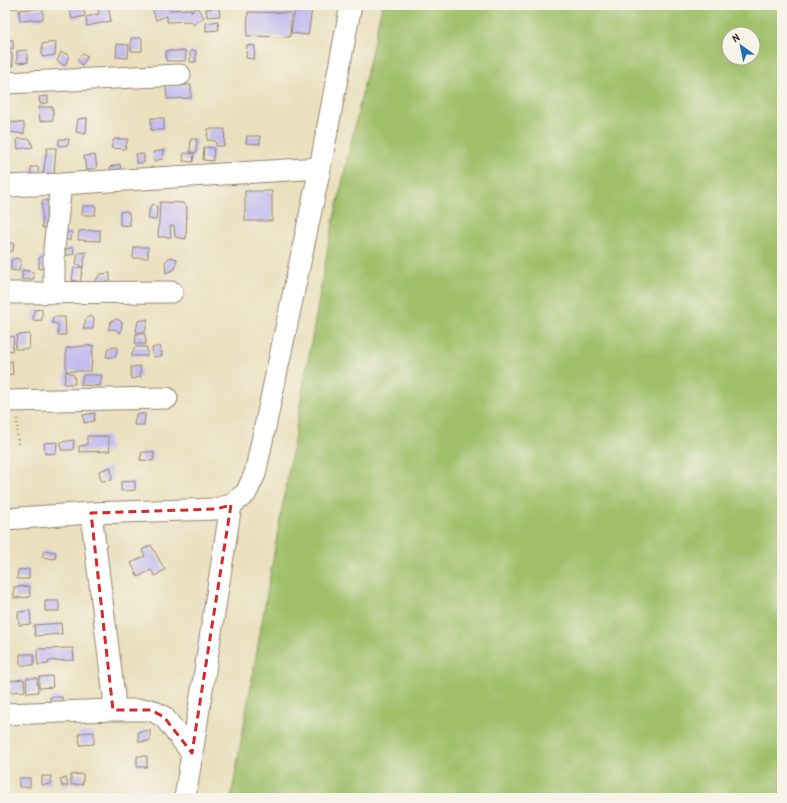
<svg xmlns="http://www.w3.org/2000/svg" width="787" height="803" viewBox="0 0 787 803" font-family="'Patrick Hand',sans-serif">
<rect width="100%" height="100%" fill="#f7f3e8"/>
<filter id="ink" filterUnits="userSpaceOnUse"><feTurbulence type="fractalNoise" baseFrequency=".025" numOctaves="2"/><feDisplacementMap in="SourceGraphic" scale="8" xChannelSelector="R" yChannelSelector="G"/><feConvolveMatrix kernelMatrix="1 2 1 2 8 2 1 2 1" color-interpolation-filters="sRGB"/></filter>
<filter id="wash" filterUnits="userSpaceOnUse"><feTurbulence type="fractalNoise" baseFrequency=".012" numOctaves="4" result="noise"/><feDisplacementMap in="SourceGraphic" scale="16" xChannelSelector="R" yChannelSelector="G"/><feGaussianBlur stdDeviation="0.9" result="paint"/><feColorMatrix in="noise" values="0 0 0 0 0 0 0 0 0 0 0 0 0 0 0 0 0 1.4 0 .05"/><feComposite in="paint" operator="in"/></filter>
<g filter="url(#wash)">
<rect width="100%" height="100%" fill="#eae0be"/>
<path fill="#9fc069" stroke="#6d7544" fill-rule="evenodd" d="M 382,5 L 782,5 L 782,798 L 231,798 L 329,241 ZM 729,34 L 753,34 L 753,58 L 729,58 Z"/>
<g id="blocks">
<path fill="#c3bcf0" d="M 8,5 L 18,5 L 18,8 L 8,8 Z
M 83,5 L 85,16 L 72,19 L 69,7 Z
M 97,5 L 108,5 L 111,21 L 87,26 L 86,17 L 99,14 Z
M 151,5 L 167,5 L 169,10 L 191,9 L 191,12 L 197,7 L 204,17 L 194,25 L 191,21 L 167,22 L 167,16 L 156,20 Z
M 295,6 L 312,9 L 308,35 L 291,33 Z
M 43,8 L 43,19 L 20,21 L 19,10 Z
M 219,8 L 220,16 L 207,17 L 206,9 Z
M 248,12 L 291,13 L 290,37 L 247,36 Z
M 218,21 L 219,30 L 206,31 L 206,23 Z
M 131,38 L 142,38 L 142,51 L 131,51 Z
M 5,39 L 13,40 L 13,49 L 5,49 Z
M 56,42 L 55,55 L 42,57 L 42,44 Z
M 117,44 L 129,45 L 128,58 L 116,57 Z
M 247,45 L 255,46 L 254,59 L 246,58 Z
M 27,50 L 28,62 L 17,63 L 17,51 Z
M 166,51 L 186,51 L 185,61 L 166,61 Z
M 190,51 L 196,51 L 196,62 L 190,62 Z
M 61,52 L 69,55 L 65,66 L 57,61 Z
M 5,53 L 12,53 L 13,66 L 5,66 Z
M 83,54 L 88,56 L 82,65 L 77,59 Z
M 191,85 L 191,98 L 167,99 L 166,86 Z
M 48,96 L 48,103 L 40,104 L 39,97 Z
M 5,101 L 7,101 L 9,112 L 8,116 L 5,116 Z
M 39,107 L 53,107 L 53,120 L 40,121 Z
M 87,118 L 86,134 L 76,132 L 78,119 Z
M 151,118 L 164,118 L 164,130 L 151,130 Z
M 5,121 L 8,123 L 6,135 L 5,134 Z
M 11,122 L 24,123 L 24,134 L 9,132 Z
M 208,129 L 225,129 L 224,146 L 216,146 L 216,141 L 207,140 Z
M 247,136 L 260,136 L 260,144 L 246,143 Z
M 17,139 L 30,139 L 33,147 L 18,149 Z
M 59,139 L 69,139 L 68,145 L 59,146 Z
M 114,139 L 128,139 L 125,149 L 111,148 Z
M 191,139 L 197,139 L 196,153 L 190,152 Z
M 204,147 L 214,148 L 213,161 L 203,160 Z
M 47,148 L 56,148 L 54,174 L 43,174 Z
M 165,150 L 162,159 L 154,161 L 153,152 Z
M 184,153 L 194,154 L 193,162 L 183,161 Z
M 136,154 L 144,154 L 144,163 L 136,163 Z
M 95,155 L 97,168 L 86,170 L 84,156 Z
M 120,164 L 121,170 L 112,172 L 110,167 Z
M 31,167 L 39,167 L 37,176 L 31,174 Z
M 245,191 L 272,191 L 272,221 L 245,221 Z
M 51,200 L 51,226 L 42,228 L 42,201 Z
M 160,202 L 183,203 L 187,207 L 186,239 L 175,237 L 174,226 L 170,226 L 171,237 L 158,237 Z
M 153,204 L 157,207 L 156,220 L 148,219 L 150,207 Z
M 83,206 L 96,206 L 95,215 L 82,215 Z
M 125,211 L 129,213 L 130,226 L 120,225 L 120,212 Z
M 100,230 L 100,241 L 78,240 L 79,231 Z
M 64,232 L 72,232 L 70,240 L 61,239 Z
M 5,243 L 14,243 L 13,251 L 5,252 Z
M 73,247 L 74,254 L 64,256 L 66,249 Z
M 134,247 L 148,247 L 148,258 L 133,258 Z
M 86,252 L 80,282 L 72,280 L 74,268 L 83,267 L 76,264 L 78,253 Z
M 44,255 L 44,268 L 39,269 L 39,258 Z
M 170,257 L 177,259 L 175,269 L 166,273 L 165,262 Z
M 17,258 L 21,260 L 19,271 L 11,270 L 11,260 Z
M 22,270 L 33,272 L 34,279 L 22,280 Z
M 110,273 L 110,283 L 95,282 L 100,274 Z
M 42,309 L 42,320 L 33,321 L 34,310 Z
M 90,316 L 94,318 L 93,329 L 83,329 L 86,319 Z
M 53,317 L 65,317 L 66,335 L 58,335 L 58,324 L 52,323 Z
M 117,319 L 122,322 L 121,333 L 114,329 L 108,330 L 111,321 Z
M 148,319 L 145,332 L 136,332 L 138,321 Z
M 30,334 L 29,349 L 15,349 L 17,335 Z
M 136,334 L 145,334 L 146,344 L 135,344 Z
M 14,336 L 12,351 L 5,350 L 5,338 Z
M 93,345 L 91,371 L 66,371 L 74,375 L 75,384 L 64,384 L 66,371 L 66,348 Z
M 160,346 L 162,356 L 153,357 L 152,348 Z
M 117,347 L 116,357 L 106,357 L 108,348 Z
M 135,347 L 147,347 L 147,356 L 131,356 Z
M 12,361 L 13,374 L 5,375 L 5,363 Z
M 140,366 L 141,377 L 131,379 L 131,367 Z
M 83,375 L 102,375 L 100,386 L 81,385 Z
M 95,413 L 94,421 L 84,423 L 83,415 Z
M 136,414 L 145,414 L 144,425 L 134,425 Z
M 87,436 L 108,436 L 110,451 L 79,452 L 79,446 L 87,445 Z
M 74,440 L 73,450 L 61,450 L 61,442 Z
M 57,442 L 56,453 L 45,454 L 44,443 Z
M 142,452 L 154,452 L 153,461 L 140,460 Z
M 111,467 L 112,480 L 101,481 L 99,471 Z
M 135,481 L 135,490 L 121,491 L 121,482 Z
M 151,545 L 165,570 L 155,576 L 151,570 L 138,577 L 131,563 L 145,556 L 142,550 Z
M 44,550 L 56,552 L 55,559 L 42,557 Z
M 29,569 L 29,579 L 17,579 L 18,570 Z
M 29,586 L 30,597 L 14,598 L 14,587 Z
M 45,601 L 59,601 L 59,611 L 45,611 Z
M 30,611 L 31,624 L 19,625 L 18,612 Z
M 61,623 L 62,634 L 35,636 L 34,625 Z
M 73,648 L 74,660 L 49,661 L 48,664 L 38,665 L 37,649 Z
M 20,654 L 34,654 L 34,665 L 20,665 Z
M 52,676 L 53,687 L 39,688 L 39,677 Z
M 26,678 L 37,678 L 38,692 L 27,693 Z
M 24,679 L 25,691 L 10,692 L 9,681 Z
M 50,697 L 62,697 L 62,707 L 50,707 Z
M 150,730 L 150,741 L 139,742 L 138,732 Z
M 94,732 L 94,744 L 80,745 L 79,733 Z
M 137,756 L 147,756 L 147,767 L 137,767 Z
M 83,774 L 83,784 L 71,785 L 71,775 Z
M 42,776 L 51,776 L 51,784 L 42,785 Z
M 19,778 L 30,778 L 30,787 L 19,787 Z
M 66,778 L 68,786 L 62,786 L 60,779 Z"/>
</g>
</g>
<g filter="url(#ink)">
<use href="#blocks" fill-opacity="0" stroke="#92856e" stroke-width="1"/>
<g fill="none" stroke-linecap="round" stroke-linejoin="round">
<g stroke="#92856e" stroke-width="23">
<path id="street" d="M 5,83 L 180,75
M 5,186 L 61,184 L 320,168
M 5,293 L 172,292
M 54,293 L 54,249 L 61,184
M 5,401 L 167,398
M 91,513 L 114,696 L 113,710
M 5,519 L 91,513 L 216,509 L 231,505 L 246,493 L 255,474 L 320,168 L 351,5
M 5,714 L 113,710 L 151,710 L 164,717 L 192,753
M 185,798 L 231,505"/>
</g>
<path stroke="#92856e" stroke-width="2.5" stroke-dasharray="1 3" stroke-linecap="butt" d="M 17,419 L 18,446"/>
<use href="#street" stroke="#fff" stroke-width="21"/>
</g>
</g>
<path fill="none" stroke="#d62828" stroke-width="3" stroke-dasharray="8 5" stroke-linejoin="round" d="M 231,505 L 192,753 L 164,717 L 151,710 L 113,710 L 91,513 L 216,509 Z"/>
<rect width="787" height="803" fill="none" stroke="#f7f3e8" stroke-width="20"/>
<g transform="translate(741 46) rotate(327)"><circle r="19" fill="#f7f3e8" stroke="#aca397"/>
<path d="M0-3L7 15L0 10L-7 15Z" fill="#1f6fb2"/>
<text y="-6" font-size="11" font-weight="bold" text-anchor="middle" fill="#3b2a1e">N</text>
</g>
</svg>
